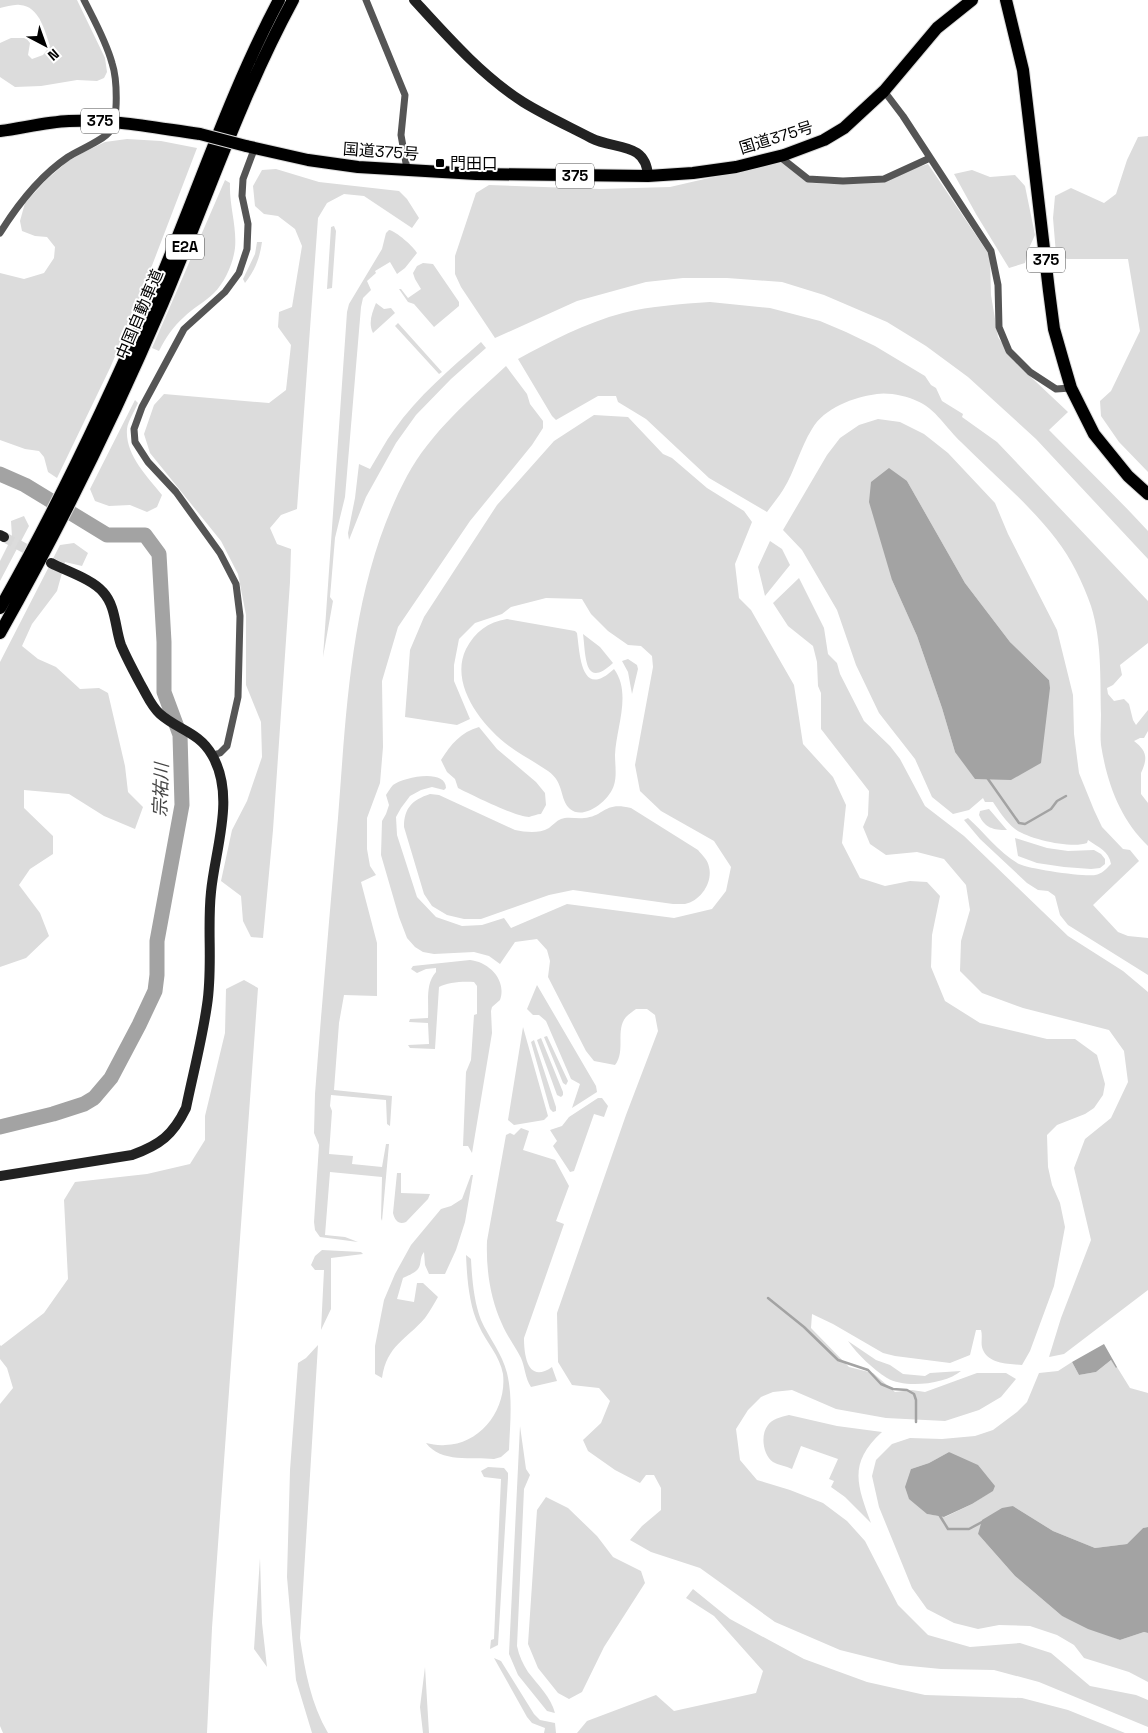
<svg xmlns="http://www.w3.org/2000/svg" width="1148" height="1733" viewBox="0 0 1148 1733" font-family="'Space Grotesk','Noto Sans JP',sans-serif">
<rect width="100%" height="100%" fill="#fff"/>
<path fill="#dcdcdc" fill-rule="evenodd" d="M 0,0 L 77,0 L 105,58 L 107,72 L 104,78 L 97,81 L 77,80 L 41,86 L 15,87 L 0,77 L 0,43 L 11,38 L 26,38 L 30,43 L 28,55 L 32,59 L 43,55 L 50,46 C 45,31 39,6 20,5 C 14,4 6,7 0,8 Z
M 1148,136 L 1148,472 L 1119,442 L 1101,416 L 1100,401 L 1111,391 L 1140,331 L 1128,259 L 1067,259 L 1056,254 L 1053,218 L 1055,196 L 1071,188 L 1104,203 L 1116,194 L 1127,160 L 1138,137 Z
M 127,139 L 161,141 L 197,148 L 135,310 L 110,368 L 57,478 L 48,472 L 44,457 L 39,451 L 25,449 L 0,440 L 0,273 L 24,279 L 44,273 L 54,258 L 55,247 L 47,237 L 35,236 L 22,231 L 20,221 L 25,203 L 46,180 L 68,161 L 84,152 L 105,142 Z
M 782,161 L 804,180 L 813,183 L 833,184 L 874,183 L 888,180 L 903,172 L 928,164 L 990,256 L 991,295 L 998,337 L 1014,361 L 1068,412 L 1049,430 C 1082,464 1116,496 1148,531 L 1148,559 L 1036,439 L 968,377 L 926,346 L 887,322 L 824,295 L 782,282 L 727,278 L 683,278 L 646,282 L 577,301 L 495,338 L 461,287 L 455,274 L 455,256 L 476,193 L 489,185 L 600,189 L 670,187 Z
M 276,169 L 319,182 L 399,191 L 407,199 L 419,218 L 412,228 L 364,196 L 344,194 L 327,203 L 318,218 L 297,509 L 281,515 L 270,528 L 277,544 L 291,549 L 290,582 L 273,830 L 263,938 L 251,937 L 243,921 L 241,896 L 221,881 L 232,830 L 247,801 L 262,757 L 261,722 L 246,685 L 246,615 L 238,574 L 221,541 L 150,453 L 144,434 L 154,405 L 164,394 L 269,403 L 286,390 L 291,345 L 278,327 L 279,312 L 292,307 L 302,246 L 295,229 L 278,216 L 264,214 L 255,206 L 253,186 L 262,170 Z
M 972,170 L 990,177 L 1015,175 L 1025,186 L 1035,235 L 1029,248 L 1025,263 L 1009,268 L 976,214 L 954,174 Z
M 225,180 L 230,183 C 229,205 237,226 235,248 C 233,264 225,282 214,293 C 205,302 193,308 184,317 C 173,327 166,337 159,351 L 152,348 Z
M 334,226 L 336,231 L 332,288 L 327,289 L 331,227 Z
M 389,230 C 396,231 414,247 417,253 L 405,268 L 397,274 L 390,262 L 375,271 L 376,273 L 367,281 L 371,290 L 363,298 L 361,307 L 345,497 L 335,538 L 330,597 L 333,601 L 323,657 L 347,312 L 349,304 L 382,249 L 386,233 Z
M 257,242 L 262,242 C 260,257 255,271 245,283 L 243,279 L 255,254 Z
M 423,263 L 433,264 L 459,302 L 459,306 L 434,327 L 414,304 L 408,302 L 399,289 L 401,289 L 408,298 L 421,289 L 415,279 L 413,273 L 417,266 Z
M 710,302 L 770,308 L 820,321 L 846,332 L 875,346 L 925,376 L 931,385 L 936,388 L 942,401 L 963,414 L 962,417 L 997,442 L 1148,601 L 1148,643 L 1120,665 L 1122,675 L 1113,685 L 1107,688 L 1108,694 L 1114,701 L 1124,699 L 1129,704 L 1133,720 L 1136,725 L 1148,710 L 1148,731 L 1144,738 L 1140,738 L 1134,741 C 1147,751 1148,758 1141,773 L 1141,794 L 1148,803 L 1148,846 C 1120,819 1107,783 1101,745 C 1100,735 1101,725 1101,715 C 1100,679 1102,641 1091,606 C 1083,583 1071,558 1056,539 C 1029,504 992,473 961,442 C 947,429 935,408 917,401 C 907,396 888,392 877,394 C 854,397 824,408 812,429 C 800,448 795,471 783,490 C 778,498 772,505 767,512 L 709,478 L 646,419 L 618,402 L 616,396 L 598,396 L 556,420 L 552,416 L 518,359 C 551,341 585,323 623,313 C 651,306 681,304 710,302 Z
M 376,303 L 384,309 L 391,308 L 395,313 L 373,333 C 368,323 372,313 376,303 Z
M 398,323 L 442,372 L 439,374 L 395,326 Z
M 481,342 L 486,348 L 451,379 L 416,415 L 396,443 L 366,497 L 349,540 L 348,533 L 355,498 L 359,464 L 370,469 C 378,456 385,442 394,430 C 418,396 450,369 481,342 Z
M 506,366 L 527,394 L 530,404 L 543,421 L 543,428 L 532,445 L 470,521 L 398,627 L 382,681 L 383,747 L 380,783 L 367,818 L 367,849 L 370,866 L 376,875 L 361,882 L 377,943 L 377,996 L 344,995 L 339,1023 L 334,1090 L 392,1096 L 390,1126 L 387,1124 L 386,1100 L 331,1095 L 330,1106 L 332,1111 L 329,1154 L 353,1156 L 352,1164 L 382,1167 L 386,1144 L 389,1144 L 382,1221 L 381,1218 L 382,1177 L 330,1172 L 325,1235 L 345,1237 L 358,1242 L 320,1237 L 315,1230 L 314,1222 L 319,1145 L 314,1133 L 315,1094 C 322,1002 330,910 338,818 C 347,702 351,581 407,476 C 431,432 470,399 506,366 Z
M 135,400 L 138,403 C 135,410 128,421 127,429 C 125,455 147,476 162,495 L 157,507 L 147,512 L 130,505 L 109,506 L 95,501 L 90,489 Z
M 594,415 L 628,417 L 663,454 L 672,458 L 707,488 L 744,511 L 752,522 L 735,564 L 739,598 L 751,610 L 794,685 L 803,744 L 833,777 L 846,805 L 842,843 L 860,878 L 885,886 L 910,881 L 927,882 L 940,896 L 932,935 L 931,967 L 945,1001 L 980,1023 L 1047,1039 L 1075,1039 L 1097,1055 L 1105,1084 L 1103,1095 L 1094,1108 L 1085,1114 L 1057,1125 L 1047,1135 L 1048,1167 L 1052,1185 L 1060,1203 L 1065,1227 L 1054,1286 L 1030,1351 L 1022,1365 C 1009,1364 989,1364 983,1350 C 980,1344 983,1337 981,1330 L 976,1330 L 970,1355 L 950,1363 L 895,1356 L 883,1353 L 833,1324 L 812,1314 L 811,1328 L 849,1367 L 873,1373 L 895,1392 L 912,1390 L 925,1392 L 977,1373 L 1006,1373 L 1016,1379 L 1001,1397 L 979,1410 L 945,1421 L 886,1418 L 836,1409 L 792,1390 L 773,1392 L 761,1397 L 748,1410 L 736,1429 L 740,1460 L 757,1480 L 790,1490 L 823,1503 L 847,1521 L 865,1541 L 898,1605 L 928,1635 L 970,1647 L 1020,1643 L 1051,1653 L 1090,1686 L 1136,1695 L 1148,1700 L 1148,1727 L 1039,1682 L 994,1670 L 941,1669 L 900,1665 L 840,1650 L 775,1622 L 700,1568 L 651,1552 L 630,1540 L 642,1526 L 661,1510 L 661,1488 L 654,1475 L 646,1475 L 640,1483 L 615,1470 L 588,1451 L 583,1440 L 601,1423 L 610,1401 L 599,1388 L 572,1385 L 558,1362 L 557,1313 L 626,1115 L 658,1031 L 655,1015 L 647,1009 L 636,1009 C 633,1011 629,1014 626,1017 C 615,1030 626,1051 615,1065 L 594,1061 L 586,1051 L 548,977 L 550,961 L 547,950 L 537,939 L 515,942 L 500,964 L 489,956 L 474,952 L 434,954 L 423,952 L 415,947 L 407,938 L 399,917 L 381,855 L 382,821 L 386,814 L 389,805 L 386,795 C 388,792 391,787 393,785 C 403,777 446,768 446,788 L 444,790 L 432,787 L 421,790 L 410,796 L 401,808 L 396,817 L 397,835 L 417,897 L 436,917 L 462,926 L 482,925 L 504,918 L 511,928 L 567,904 L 674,918 L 712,909 L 726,891 L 731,867 L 714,841 L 661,811 L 640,791 L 635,765 L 653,667 L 652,656 L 641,646 L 628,645 L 608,631 L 591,614 L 582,599 L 546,598 L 511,607 L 502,614 L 475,623 L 459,639 L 454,665 L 454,681 L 470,719 L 457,725 L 405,717 L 410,650 L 424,617 L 497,505 L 554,441 Z
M 878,419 L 900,422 L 924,434 L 948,453 L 995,503 L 1008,534 L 1057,630 L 1073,695 L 1074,734 L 1079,773 L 1094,810 L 1102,827 L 1123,849 L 1130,850 L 1139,861 L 1093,905 L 1118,932 L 1128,936 L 1148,938 L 1148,975 L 1068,925 L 1060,915 L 1055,896 L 1048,891 L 1038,890 L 1027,883 L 980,839 L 964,820 L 968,818 C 984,832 999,853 1019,864 C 1029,869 1084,877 1095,875 C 1102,874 1106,869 1111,864 C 1109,851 1098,847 1088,840 L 1087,843 C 1072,849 1028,839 1015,829 C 1006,822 999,811 993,802 L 985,802 L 983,798 L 969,810 L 953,814 L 932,797 L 915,759 L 879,713 L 856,665 L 837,610 L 802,550 L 783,530 L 827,455 L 840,438 L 859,425 ZM 907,481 L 965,583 L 1010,642 L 1049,680 L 955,752 L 942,708 L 917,636 L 892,580 Z
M 24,516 L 29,526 L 0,581 L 0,561 L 12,537 L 11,521 Z
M 770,541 L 782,549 L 790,565 L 765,596 L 758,567 Z
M 74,543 L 88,553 L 82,566 L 65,562 L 57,591 L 32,624 L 22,646 L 38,659 L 56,667 L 80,689 L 99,688 L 108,693 L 125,766 L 128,792 L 143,807 L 135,829 L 104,816 L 69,794 L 24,790 L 24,808 L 53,836 L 53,854 L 30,869 L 19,885 L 40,913 L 49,936 L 26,958 L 0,967 L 0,662 L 60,545 Z
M 799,578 L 824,628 L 828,654 L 837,663 L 840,674 L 864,721 L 890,746 L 900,759 L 925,806 L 964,836 L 1068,936 L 1123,971 L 1148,992 L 1148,1290 L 1064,1354 L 1049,1357 L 1061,1318 L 1091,1240 L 1074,1168 L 1085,1139 L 1111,1118 L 1128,1082 L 1124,1051 L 1109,1030 L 1023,1008 L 982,993 L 960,971 L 961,941 L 970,910 L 966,885 L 944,859 L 917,852 L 886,855 L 870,844 L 863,827 L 868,815 L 869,791 L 821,729 L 821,693 L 818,686 L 817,662 L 813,646 L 788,626 L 773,603 Z
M 507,619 L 575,631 L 577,633 C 580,655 581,700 614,669 C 632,693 616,728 615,755 C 615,764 617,776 614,785 C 610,800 584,821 570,809 C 559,799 565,783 548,771 C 535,762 521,755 509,746 C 482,726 449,684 466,649 C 475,632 488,622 507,619 Z
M 583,634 L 600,647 L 613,663 C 584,690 586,656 583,634 Z
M 628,659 L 637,665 L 638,669 L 632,694 L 628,672 L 622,661 Z
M 479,727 L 497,749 L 536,782 L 545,793 L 546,805 L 541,814 C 537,814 533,816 529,817 C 516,817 472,795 458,788 L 455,779 L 447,772 L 441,760 C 451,744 461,732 479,727 Z
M 430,794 L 439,795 L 515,830 C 526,832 538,834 549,828 C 553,825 556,821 561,819 C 568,816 576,819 584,818 C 605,816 604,801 631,808 L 698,850 C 702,855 708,860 709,867 C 713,882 701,901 685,904 C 681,904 677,904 673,904 L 573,890 L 549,895 L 481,919 L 464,919 L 447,915 L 432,906 L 424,894 L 404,827 C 404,808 412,800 430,794 Z
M 989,809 L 1007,830 C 993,830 985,828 979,815 L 980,811 Z
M 1015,838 L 1047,848 L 1068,851 L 1094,850 L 1101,854 L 1105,859 L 1105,864 L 1100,868 L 1091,869 L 1064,867 L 1037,863 L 1018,856 Z
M 470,960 C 489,962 507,980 500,1000 L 492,1007 L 491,1011 L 492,1033 L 472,1153 L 468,1146 L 463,1146 L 466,1072 L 471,1060 L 474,1015 L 477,1014 L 477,986 L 474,982 C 464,981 447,982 439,987 L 435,1049 L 410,1048 L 408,1045 L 429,1044 L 428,1023 L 409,1022 L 410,1019 L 428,1018 C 429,1002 425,984 436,972 L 436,968 L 426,969 L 417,973 L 411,969 L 413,966 Z
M 244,980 L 258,988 L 212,1628 L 207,1733 L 3,1733 L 0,1726 L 0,1404 L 13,1388 L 7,1368 L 0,1359 L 0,1345 L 1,1346 L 44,1313 L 68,1279 L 64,1200 L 75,1182 L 147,1174 L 190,1164 L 205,1140 L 205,1116 L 225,1033 L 226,989 Z
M 537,985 L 596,1086 L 597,1092 L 572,1108 L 580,1084 L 571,1079 L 546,1021 L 539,1015 L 533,1015 L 527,1009 Z
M 523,1027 L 548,1116 L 544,1120 L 514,1125 L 508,1120 Z
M 547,1036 L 568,1081 L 566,1085 L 563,1083 L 544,1037 Z
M 541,1038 L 563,1092 L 563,1095 L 561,1097 L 557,1095 L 537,1040 Z
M 534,1040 L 556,1107 L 556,1111 L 553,1112 L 550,1109 L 531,1042 Z
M 598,1098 L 602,1098 L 608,1106 L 604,1117 L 594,1114 L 574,1171 L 570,1172 L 553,1146 L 557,1141 L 550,1130 L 562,1126 L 569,1117 Z
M 521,1128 L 529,1131 L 523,1150 L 555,1160 L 569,1186 L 556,1221 L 564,1224 L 524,1338 C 524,1356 528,1384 552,1367 L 557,1381 L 531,1387 C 525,1378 525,1367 521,1358 C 515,1346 507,1336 502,1324 C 490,1298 486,1269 487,1241 L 506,1135 L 510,1133 L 514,1135 Z
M 397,1173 L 401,1173 L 401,1193 L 430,1194 L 428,1199 L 406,1222 C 399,1225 395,1221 393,1213 Z
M 471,1175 L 473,1175 L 465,1222 L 456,1250 L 445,1274 L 429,1274 L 425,1265 L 424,1252 C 419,1258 422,1264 418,1269 C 415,1273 407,1276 403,1278 L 397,1299 L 414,1302 L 417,1283 L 423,1283 L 438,1297 C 434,1304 430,1311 425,1318 C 406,1340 387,1345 382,1378 L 375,1374 L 375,1346 L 384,1300 L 395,1274 L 411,1245 L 441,1209 L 451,1206 L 462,1199 Z
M 322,1250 L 361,1252 L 363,1254 L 331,1258 L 331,1309 L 321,1330 L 324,1270 L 315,1270 L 311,1265 L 315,1256 Z
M 466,1255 L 471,1259 C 472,1279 474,1302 481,1320 C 489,1338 502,1353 507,1373 C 513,1398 510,1424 509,1450 L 501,1457 L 494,1459 C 472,1457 441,1463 426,1443 C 432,1444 439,1446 445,1445 C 481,1444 507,1409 503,1374 C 500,1356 486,1342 479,1326 C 469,1306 467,1278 466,1255 Z
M 848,1341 L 876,1360 L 890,1365 L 903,1374 L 925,1376 L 930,1373 L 961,1371 C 946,1384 905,1389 887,1378 C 873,1369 858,1355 848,1341 Z
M 318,1345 L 300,1638 C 305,1671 311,1704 328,1733 L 312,1733 L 296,1680 L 287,1577 L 290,1470 L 298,1363 L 306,1358 Z
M 1111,1360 L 1116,1367 L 1117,1367 L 1130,1388 L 1148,1393 L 1148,1527 L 1143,1528 L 1127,1544 L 1095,1548 L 1053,1531 L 1013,1506 L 978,1534 L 1015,1576 L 1062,1616 L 1120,1640 L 1144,1632 L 1148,1633 L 1148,1682 L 1129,1672 L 1084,1658 L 1074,1645 L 1057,1635 L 1030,1626 L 999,1625 L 978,1629 L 954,1623 L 927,1609 L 912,1588 L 879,1507 L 872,1476 L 876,1460 L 892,1444 L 910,1438 L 942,1439 L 975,1436 L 993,1430 L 1017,1412 L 1027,1402 L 1039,1373 L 1058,1371 L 1072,1362 L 1079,1375 L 1096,1372 ZM 949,1452 L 992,1491 L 972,1504 L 945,1517 L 927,1514 L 911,1469 L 929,1463 Z
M 789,1415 L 837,1426 L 882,1432 C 848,1463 857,1485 871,1523 L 845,1497 L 831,1487 L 834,1481 L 829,1479 L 838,1459 L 801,1446 L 792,1469 C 786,1466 778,1465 773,1462 C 763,1455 760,1435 768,1425 C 772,1419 781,1417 789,1415 Z
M 520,1426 L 526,1469 L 530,1475 L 524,1489 L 517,1646 C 519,1656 523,1664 528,1672 C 538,1685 551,1697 555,1713 L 547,1711 L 518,1675 L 509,1654 Z
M 488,1467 L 504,1468 L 508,1473 L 508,1478 L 498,1645 L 490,1649 L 491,1640 L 494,1639 L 501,1479 L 484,1477 L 481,1471 Z
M 546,1497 L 568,1508 L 597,1536 L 613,1557 L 641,1571 L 645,1583 L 604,1647 L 582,1692 L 569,1699 L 558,1693 L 538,1668 L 528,1644 L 537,1510 Z
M 260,1558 L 262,1623 L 267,1667 L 254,1649 Z
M 693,1589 L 730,1619 L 804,1659 L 867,1682 L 925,1695 L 1022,1698 L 1068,1710 L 1125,1733 L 577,1733 L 587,1721 L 656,1695 L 674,1711 L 756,1693 L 763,1671 L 714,1616 L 686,1598 Z
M 494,1658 L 501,1661 L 534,1714 L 540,1720 L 555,1723 L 556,1733 L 544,1733 L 545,1728 L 532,1723 L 527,1717 Z
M 425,1667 L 429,1733 L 423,1733 L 420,1707 Z"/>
<path fill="#a3a3a3" d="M 889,468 L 907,481 L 965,583 L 1010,642 L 1049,680 L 1050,688 L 1041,763 L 1011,780 L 975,779 L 955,752 L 942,708 L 917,636 L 892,580 L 869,502 L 871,482 Z
M 1104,1344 L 1117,1367 L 1116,1368 L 1111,1360 L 1096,1372 L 1079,1375 L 1072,1362 Z
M 949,1452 L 978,1465 L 995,1486 L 993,1491 L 972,1504 L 944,1517 L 927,1514 L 909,1499 L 905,1487 L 911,1469 L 929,1463 Z
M 1013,1506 L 1053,1531 L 1095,1548 L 1127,1544 L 1143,1528 L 1148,1527 L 1148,1633 L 1144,1632 L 1120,1640 L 1088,1629 L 1062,1616 L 1015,1576 L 978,1534 L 982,1520 L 1002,1508 Z"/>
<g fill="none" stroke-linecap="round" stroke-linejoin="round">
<path stroke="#a3a3a3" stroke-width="2.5" d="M 988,779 L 1019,823 L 1025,824 L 1051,809 L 1057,801 L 1066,796
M 768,1298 L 804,1327 L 838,1360 L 868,1370 L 881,1384 L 893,1389 L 907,1390 L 914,1394 L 916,1400 L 916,1422
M 940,1516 L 948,1529 L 969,1529 L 982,1522"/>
<path stroke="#a3a3a3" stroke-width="15" d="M 0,474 L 25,485 L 107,535 L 145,535 L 159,554 L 164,642 L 164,692 L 180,735 L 182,805 L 157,941 L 157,975 L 155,991 L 139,1025 L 111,1078 L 94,1098 L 84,1104 L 53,1114 L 0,1127"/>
<path stroke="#d9d9d9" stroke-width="10" stroke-dasharray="10 5" stroke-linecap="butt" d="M 4,537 L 37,555"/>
<g stroke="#dbdbdb" stroke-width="14">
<path id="highway" d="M 1006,0 L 1023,70 L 1049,291 L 1054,329 L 1064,364 L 1071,388 L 1094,434 L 1128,476 L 1148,494
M 0,131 C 23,128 46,122 69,121 C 113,119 156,128 200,134
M 246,146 L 308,160 L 358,167 L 476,174 L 648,176 L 693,173 L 736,167 L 784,155 L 824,140 L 844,128 L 884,91 L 937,28 L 972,0
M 0,608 C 57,509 106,404 152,299 C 195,200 228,96 279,0
M 0,633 C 60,527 114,417 162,305 C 205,203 240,98 293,0"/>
</g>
<path stroke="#555" stroke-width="7" d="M 366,0 L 405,95 L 401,135 L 407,169
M 884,91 L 903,116 L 991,251 L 998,285 L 999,327 L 1009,351 L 1030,372 L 1056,389 L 1071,388
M 779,156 L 808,179 L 843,181 L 884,179 L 930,158
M 0,233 C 18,204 40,176 68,157 C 79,150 104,140 110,131 C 119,118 117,78 112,63 C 106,41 94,20 84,0
M 213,755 L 220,753 L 227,746 L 238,697 L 240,616 L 236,584 L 220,553 L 176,492 L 148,462 L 135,442 L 134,429 L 142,407 L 184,329 L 225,292 L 239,273 L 247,249 L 248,224 L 242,196 L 243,179 L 255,147"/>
<path stroke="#222" stroke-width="10" d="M 414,0 C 446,35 482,76 523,102 C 544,115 568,126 591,138 C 614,150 646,141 648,176
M 0,535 L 4,537
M 0,1176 L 132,1155 C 160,1145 173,1135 186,1108 C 193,1074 202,1040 207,1005 C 213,967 207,929 211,892 C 215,849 236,796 212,755 C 199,732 178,730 160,714 C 151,706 147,695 141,685 C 134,672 127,659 121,645 C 115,628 116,606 103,592 C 92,579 66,571 51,563"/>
<use href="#highway" stroke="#000" stroke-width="12"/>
<g stroke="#dbdbdb" stroke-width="14" stroke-linecap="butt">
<path id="highway-bridge" d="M 200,134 L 246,146"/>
</g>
<use href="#highway-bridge" stroke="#000" stroke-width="12"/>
</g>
<rect fill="#000" stroke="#fff" stroke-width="2" x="435" y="158" width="10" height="10" rx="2.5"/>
<g text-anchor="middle" stroke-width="4" stroke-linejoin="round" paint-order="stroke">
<g fill="#fff" stroke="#4c4c4c" stroke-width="1">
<rect x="81" y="108.5" width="38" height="25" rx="4"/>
<rect x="556" y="163.5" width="38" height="25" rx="4"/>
<rect x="166" y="234.5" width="38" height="25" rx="4"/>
<rect x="1027" y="247.5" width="38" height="25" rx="4"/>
</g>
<g font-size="15" font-weight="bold" fill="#000">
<text x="100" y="126">375</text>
<text x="575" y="181">375</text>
<text x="185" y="252">E2A</text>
<text x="1046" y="265">375</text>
</g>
<g font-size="16" fill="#000" stroke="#fff">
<text transform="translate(776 137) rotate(-17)" y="6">国道375号</text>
<text transform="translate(381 151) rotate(4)" y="6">国道375号</text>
<text transform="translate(139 314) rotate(-67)" y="6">中国自動車道</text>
</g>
<g font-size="16" fill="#000" stroke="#fff" text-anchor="start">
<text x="450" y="169">門田口</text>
</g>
<g font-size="18" font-style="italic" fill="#444" stroke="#fff">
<text transform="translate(161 790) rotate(-88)" y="6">宗祐川</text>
</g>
</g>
<g transform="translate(45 45) rotate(139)" stroke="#ffffff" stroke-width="4" paint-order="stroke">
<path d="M0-4L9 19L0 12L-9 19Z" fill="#000000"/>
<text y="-8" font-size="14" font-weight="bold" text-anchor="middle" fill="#000000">N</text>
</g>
</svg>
